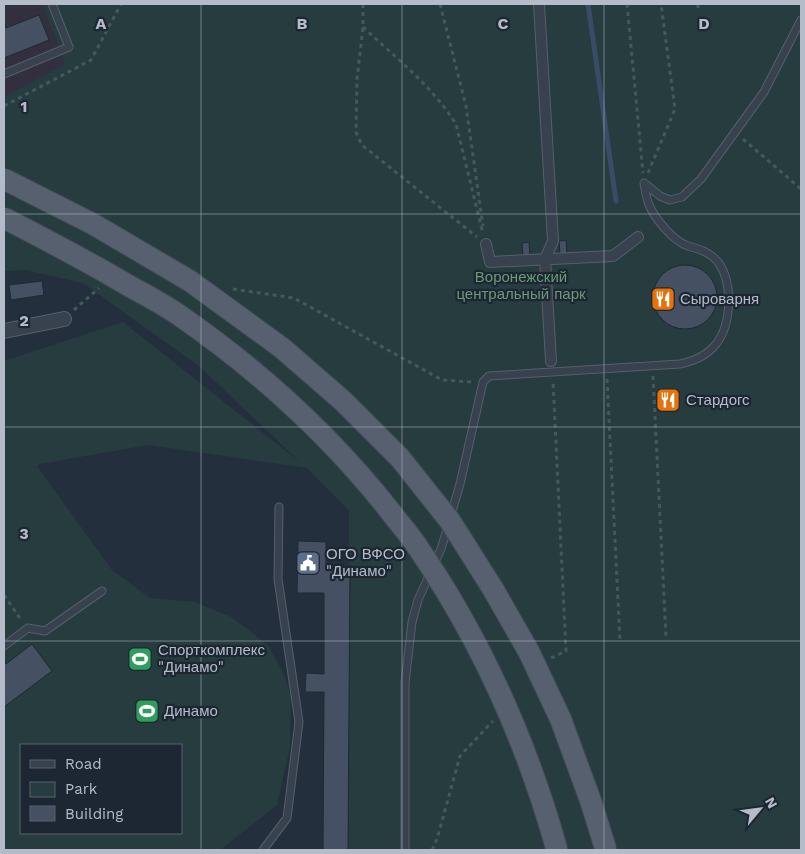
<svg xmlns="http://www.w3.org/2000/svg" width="805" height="854" viewBox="0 0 805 854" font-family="'Work Sans',sans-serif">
<rect width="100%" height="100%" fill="#242f3e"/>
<path fill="#32303f" d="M 4,4 L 108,4 L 78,60 L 4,99 Z"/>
<path fill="#263c3f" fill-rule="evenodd" d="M 42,4 L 801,4 L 801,850 L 348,850 L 349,511 L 307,468 L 148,445 L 40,464 L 37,466 L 112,570 L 150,598 L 195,602 L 231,617 L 249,630 L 269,647 L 283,672 L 291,697 L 290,747 L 277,805 L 220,850 L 4,850 L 4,361 L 123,322 L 301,463 L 199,366 L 83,283 L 25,270 L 4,271 L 4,97 L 65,64 ZM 21,745 L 181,745 L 181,833 L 21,833 Z"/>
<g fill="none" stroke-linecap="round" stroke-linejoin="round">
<path stroke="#394c67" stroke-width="5" d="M 588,4 L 616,201"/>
</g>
<path fill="#455162" stroke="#1f2835" d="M 39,15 L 49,40 L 4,58 L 4,22 L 6,28 Z
M 566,240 L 567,254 L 560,254 L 559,241 Z
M 529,242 L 530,256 L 523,256 L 522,243 Z
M653 297a32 32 0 1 1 64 0a32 32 0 1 1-64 0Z
M 42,281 L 44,295 L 11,300 L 9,285 Z
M 298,541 L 326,542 L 326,566 L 350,566 L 348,850 L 323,850 L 324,692 L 305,692 L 306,673 L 324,674 L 324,593 L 297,593 Z
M 32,644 L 52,671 L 4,707 L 4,660 L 6,664 Z"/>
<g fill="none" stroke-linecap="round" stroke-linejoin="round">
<g stroke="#565f6c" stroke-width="9">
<path id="service" d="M 4,74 L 69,47 L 52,4
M 451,515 L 460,484 L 483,382 L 489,376 L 680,364 C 694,361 707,356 716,344 C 732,324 733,282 718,262 C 710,252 699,249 688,246 C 673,241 653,217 648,202 C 646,196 645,189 644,183 L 660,196 L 670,200 L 682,197 L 701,179 L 764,92 L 801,20
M 4,646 L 28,628 L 45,631 L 102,591
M 263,850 L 287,818 L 299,722 L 278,579 L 279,507
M 405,850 L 405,683 L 412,622 L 418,600 L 441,549 L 448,526"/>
</g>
<g stroke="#565f6c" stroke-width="12">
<path id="pedestrian" d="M 539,4 L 553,241 L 545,259 L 551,361
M 486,244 L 490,262 L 613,256 L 638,237"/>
</g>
<g stroke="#565f6c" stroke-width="16">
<path id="minor" d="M 4,331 L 64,319"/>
</g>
<path stroke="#44595c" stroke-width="3" stroke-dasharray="4 4" stroke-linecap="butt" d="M 363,4 L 363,27 L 357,79 L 356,132 L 362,145 L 477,237
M 440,4 L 466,106 L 483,226
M 627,4 L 643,173
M 698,4 L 698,10
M 363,27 C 395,57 432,86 456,124 L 483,234
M 4,106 L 91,60 L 121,4
M 743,139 L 801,189
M 648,173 L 675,109 L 661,4
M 233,289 L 294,298 L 442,380 L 472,382
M 74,310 L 99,288
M 653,376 L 666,637
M 607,379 L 620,641
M 4,595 L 21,620
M 551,658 L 566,651 L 553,381
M 432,850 L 437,839 L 460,756 L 493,721"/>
<use href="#service" stroke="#38414e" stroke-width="7"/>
<use href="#pedestrian" stroke="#38414e" stroke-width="10"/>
<use href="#minor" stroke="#38414e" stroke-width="14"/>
<g stroke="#414a57" stroke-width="23" stroke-linecap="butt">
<path id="primary-bridge" d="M 4,179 L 93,224 L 190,281 L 282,348 L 343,401 L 400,458 L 450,521 L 493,589 L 529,652 L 561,720 L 591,802 L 606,850
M 4,218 C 47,240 89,262 131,287 C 146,295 161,303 176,313 C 256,368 330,435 390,511 C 399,523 409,534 417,546 C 480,638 527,743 557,850"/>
</g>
<use href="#primary-bridge" stroke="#56606e" stroke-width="21"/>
</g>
<path fill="none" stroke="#b4bcc9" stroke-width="1" stroke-opacity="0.55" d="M 201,4 L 201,850M 402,4 L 402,850M 604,4 L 604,850M 4,214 L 801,214M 4,427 L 801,427M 4,641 L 801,641"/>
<defs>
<g id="restaurant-square" transform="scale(1.25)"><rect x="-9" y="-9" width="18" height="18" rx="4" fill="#e8710a" stroke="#1d2633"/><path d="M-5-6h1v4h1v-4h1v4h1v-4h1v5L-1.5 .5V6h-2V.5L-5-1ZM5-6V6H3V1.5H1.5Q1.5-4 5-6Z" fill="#fff"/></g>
<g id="civic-square" transform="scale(1.25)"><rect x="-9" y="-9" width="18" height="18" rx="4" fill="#5c6f8a" stroke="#1d2633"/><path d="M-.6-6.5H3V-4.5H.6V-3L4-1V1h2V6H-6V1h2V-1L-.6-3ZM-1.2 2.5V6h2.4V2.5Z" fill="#fff"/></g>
<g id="stadium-square" transform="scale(1.25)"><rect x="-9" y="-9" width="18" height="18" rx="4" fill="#2e9e5b" stroke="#1d2633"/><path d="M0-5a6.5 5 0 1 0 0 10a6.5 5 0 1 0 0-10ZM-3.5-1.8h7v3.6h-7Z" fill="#fff"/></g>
</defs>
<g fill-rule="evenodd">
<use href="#restaurant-square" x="663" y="299"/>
<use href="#restaurant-square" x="668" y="400"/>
<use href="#civic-square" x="308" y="563"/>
<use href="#stadium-square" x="140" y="659"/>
<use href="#stadium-square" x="147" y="711"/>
</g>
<g text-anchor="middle" stroke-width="4.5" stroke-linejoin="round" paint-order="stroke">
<g font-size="15" fill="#6b9a76" stroke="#1d2633">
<text x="521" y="282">Воронежский<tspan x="521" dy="17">центральный парк</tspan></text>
</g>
<g font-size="15" fill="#b4bcc9" stroke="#1d2633" text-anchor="start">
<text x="680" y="304">Сыроварня</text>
<text x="686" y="405">Стардогс</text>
<text x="326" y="559">ОГО ВФСО<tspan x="326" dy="17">"Динамо"</tspan></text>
<text x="158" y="655">Спорткомплекс<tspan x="158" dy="17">"Динамо"</tspan></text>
<text x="164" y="716">Динамо</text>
</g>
</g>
<g font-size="16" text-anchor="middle" font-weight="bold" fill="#b4bcc9" stroke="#1d2633" stroke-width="4.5" stroke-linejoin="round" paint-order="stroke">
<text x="101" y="29">A</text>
<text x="302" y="29">B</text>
<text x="503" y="29">C</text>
<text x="704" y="29">D</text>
<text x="24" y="112">1</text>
<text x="24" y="326">2</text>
<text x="24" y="539">3</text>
</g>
<rect width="805" height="854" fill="none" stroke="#b4bcc9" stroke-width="10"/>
<rect x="20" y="744" width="162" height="90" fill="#1d2633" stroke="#59626f"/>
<rect x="30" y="760" width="25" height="8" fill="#38414e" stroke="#59626f"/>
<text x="65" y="769" font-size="15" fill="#b4bcc9">Road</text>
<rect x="30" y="782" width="25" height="15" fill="#263c3f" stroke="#59626f"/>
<text x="65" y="794" font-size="15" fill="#b4bcc9">Park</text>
<rect x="30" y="806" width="25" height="15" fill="#455162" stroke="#59626f"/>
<text x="65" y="819" font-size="15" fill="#b4bcc9">Building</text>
<g transform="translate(760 809) rotate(61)" stroke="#1d2633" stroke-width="4" paint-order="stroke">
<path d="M0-4L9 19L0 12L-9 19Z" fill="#b4bcc9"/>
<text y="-8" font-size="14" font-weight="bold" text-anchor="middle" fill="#b4bcc9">N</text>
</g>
</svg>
